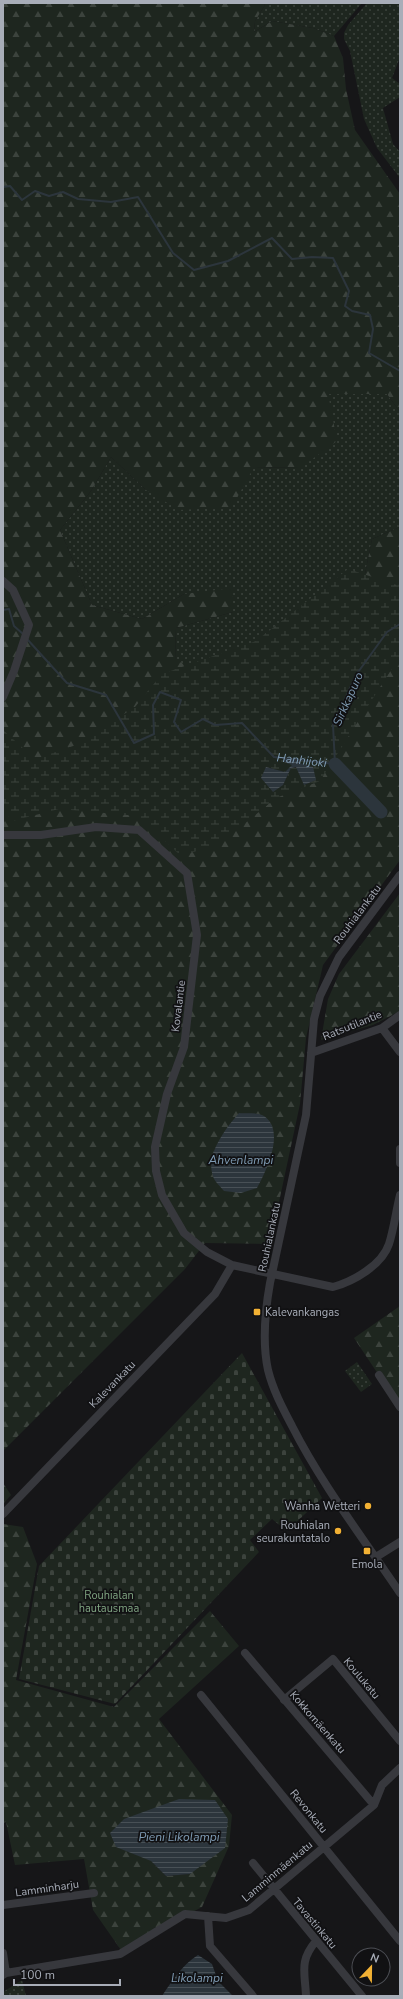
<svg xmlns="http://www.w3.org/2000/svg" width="403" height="1999" viewBox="0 0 403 1999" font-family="'Nunito Sans',sans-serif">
<defs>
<pattern id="green-dots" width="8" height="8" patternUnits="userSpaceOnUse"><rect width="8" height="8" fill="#1e261f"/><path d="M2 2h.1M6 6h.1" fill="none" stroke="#3c433d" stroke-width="1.8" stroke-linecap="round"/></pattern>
<pattern id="forest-firs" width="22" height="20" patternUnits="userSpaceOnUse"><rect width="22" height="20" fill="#1e261f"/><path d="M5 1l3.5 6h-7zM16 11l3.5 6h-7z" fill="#3c433d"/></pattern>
<pattern id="wetland-marsh" width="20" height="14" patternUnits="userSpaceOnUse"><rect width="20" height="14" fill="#1e261f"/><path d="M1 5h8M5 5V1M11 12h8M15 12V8" fill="none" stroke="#3c433d"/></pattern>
<pattern id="cemetery-stones" width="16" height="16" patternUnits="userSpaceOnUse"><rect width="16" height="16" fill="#1e261f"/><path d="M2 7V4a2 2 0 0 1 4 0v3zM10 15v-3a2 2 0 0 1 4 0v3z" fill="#3c433d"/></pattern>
<pattern id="water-rules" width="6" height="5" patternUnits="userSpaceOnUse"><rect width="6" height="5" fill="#2c353c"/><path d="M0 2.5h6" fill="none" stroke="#485056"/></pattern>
</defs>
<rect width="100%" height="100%" fill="#161618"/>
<path fill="url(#green-dots)" d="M 263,3 L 362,3 L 334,36 L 313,28 L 272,21 L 254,32 L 255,21 L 265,5 Z
M 367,3 L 400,3 L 400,57 L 392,78 L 400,84 L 400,97 L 383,108 L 393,144 L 400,152 L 400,178 L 377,148 L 364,119 L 350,51 L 344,39 L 344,33 L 348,25 Z
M 327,393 L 387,394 L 400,412 L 400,527 L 372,539 L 362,589 L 198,670 L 175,661 L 176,628 L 233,612 L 184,594 L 142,619 L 92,605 L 60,530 L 91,491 L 111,457 L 146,490 L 254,467 L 300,468 Z
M 357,1362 L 372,1384 L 361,1392 L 345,1371 Z
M 22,1980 L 26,1996 L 3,1996 L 3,1992 Z"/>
<path fill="url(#forest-firs)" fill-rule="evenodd" d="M 3,3 L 263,3 L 265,5 L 255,21 L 254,32 L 272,21 L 313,28 L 334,36 L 343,58 L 346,89 L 355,130 L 400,194 L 400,412 L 387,394 L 328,394 L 337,441 L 300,468 L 254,467 L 232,507 L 179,510 L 146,490 L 111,457 L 91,491 L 60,530 L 92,605 L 142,619 L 184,594 L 232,588 L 233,612 L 176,628 L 175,660 L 198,670 L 362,589 L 372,539 L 400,527 L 400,860 L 323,965 L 306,1038 L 300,1104 L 270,1244 L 205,1243 L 185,1269 L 3,1451 ZM 284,758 L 300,760 L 300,763 L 313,767 L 291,768 L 283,785 L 266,767 L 285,772 Z
M 400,893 L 400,1011 L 373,1025 L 321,1040 L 328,999 L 339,974 Z
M 400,1306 L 400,1407 L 354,1338 Z
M 3,1483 L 11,1495 L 3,1504 Z
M 3,1524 L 23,1527 L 37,1564 L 16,1680 L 114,1707 L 210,1611 L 239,1646 L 159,1719 L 232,1815 L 229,1846 L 202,1907 L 121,1950 L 93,1910 L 84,1859 L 15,1865 L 6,1822 L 3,1823 ZM 151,1861 L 190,1874 L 166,1876 Z"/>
<path fill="url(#wetland-marsh)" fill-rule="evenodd" d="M 348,569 L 400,586 L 400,656 L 320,781 L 276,798 L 221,843 L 181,856 L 139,816 L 59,809 L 12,821 L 3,808 L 3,730 L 35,759 L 76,745 L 135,707 L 162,674 L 256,641 ZM 300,760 L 300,763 L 313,767 L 291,768 L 283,785 L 266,767 L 285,772 Z"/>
<path fill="url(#cemetery-stones)" d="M 242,1353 L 322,1498 L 287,1531 L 272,1519 L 250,1540 L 259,1552 L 115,1704 L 19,1679 L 39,1566 Z"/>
<path fill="url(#water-rules)" d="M 284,758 L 300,760 L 300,763 L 313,767 L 316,780 L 304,785 L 296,767 L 291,768 L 283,785 L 273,792 L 261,778 L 266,767 L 285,772 L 292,765 L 284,762 Z
M 239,1113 C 246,1114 258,1112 264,1116 C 286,1131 266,1171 257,1188 L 241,1193 L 224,1191 C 221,1187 214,1181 213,1176 C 205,1155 226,1128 239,1113 Z
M 179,1799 L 215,1800 L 228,1819 L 225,1848 L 190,1874 L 166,1876 L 151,1861 L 116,1847 L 110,1833 L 124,1819 Z
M 198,1955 L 212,1964 L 218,1981 L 233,1996 L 162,1996 C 172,1981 182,1965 198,1955 Z"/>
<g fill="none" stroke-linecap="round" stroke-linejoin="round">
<g stroke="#2c353c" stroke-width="2">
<path d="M 3,187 L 10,186 L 22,200 L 35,191 L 49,196 L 63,192 L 78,199 L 111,202 L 138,197 L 173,253 L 194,270 L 228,261 L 272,238 L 292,259 L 312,257 L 333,258 L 349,291 L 345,306 L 352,311 L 370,315 L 373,329 L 369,353 L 400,371"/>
<path d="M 3,610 L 9,609 L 14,626 L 23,634"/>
<path id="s1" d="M 27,639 L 67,683 L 106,695 L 134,743 L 154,734 L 153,705 L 160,692 L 181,700 L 174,722 L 181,732 L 203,719 L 215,725 L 242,723 L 274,757 L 335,764 L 333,725 L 356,675 L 387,632 L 400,624"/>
</g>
<path stroke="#2c353c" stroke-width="13" d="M 335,764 L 381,812"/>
<path stroke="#37383d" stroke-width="8" d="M 3,581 L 13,590 L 29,625 L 14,671 L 3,697
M 3,835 L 41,835 L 96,827 L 139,830 L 187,873 L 197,935 L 184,1047 L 167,1094 L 155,1147 L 156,1171 L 162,1195 L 184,1233 L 207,1252 L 232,1265 L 333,1287 C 354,1281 382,1265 389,1244 C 394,1228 396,1211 400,1195
M 400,875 L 339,957 L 320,996 L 314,1019 L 306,1115 L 270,1283 C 265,1311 262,1342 268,1370 C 273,1390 282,1407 292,1426 C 322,1485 363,1538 400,1593
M 382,1028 L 400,1052
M 311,1053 L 382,1028 L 400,1015
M 400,1149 L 400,1163
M 379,1375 L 400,1407
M 3,1514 L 215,1294 L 232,1265
M 376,1557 L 400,1542
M 245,1653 L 374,1805
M 201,1695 L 400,1941
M 284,1700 L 333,1659 L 400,1741
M 253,1863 L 362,1996
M 3,1905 L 94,1893
M 208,1916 L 210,1946 L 253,1996
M 3,1953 L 6,1973
M 3,1975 L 6,1973 L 120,1954 L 185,1914 L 226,1918 L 249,1910 L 374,1805 L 382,1785 L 400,1768
M 306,1996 C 305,1972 299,1961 316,1941"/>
</g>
<g fill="#f2b134" stroke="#111113" stroke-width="1.5">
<rect x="253" y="1308" width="8" height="8" rx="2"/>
<circle cx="368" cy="1506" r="4"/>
<circle cx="338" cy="1531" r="4"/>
<rect x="363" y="1547" width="8" height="8" rx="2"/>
</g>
<g text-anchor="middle" stroke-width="3.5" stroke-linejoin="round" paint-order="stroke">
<g font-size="11" fill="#a8adb8" stroke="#111113">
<text transform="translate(357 914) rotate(-53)" y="4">Rouhialankatu</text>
<text transform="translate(178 1006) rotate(-83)" y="4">Kovalantie</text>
<text transform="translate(352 1025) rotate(-22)" y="4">Ratsutilantie</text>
<text transform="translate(269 1237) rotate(-78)" y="4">Rouhialankatu</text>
<text transform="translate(112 1384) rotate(-46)" y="4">Kalevankatu</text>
<text transform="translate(362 1678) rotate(50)" y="4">Koulukatu</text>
<text transform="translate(318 1722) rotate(49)" y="4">Kokkomäenkatu</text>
<text transform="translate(309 1811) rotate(51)" y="4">Revonkatu</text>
<text transform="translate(277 1871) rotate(-40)" y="4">Lamminmäenkatu</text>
<text transform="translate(47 1888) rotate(-8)" y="4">Lamminharju</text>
<text transform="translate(315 1923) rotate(50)" y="4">Tavastinkatu</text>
</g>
<g font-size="11" fill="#a8adb8" stroke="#111113" text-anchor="end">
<text x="265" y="1316" text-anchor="start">Kalevankangas</text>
<text x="360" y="1510">Wanha Wetteri</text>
<text x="330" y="1529">Rouhialan<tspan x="330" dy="13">seurakuntatalo</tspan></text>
<text x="367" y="1568" text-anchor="middle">Emola</text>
</g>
<g font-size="11" fill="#7fa381" stroke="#111113">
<text x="109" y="1599">Rouhialan<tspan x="109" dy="13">hautausmaa</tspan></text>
</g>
<g font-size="12" font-style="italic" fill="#7f9bb3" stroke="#111113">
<text transform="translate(348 699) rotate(-66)" y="4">Sirkkapuro</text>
<text dy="4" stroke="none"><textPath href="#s1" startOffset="420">Hanhijoki</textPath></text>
<text x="241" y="1164">Ahvenlampi</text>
<text x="179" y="1841">Pieni Likolampi</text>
<text x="197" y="1982">Likolampi</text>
</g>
</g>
<rect width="403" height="1999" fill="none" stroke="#a8adb8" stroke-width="8"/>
<g transform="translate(371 1967) rotate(22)"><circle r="19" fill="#111113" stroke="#4d4f55"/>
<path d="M0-3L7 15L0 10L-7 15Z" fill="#f2b134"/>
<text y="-6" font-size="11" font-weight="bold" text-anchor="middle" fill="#a8adb8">N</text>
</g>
<path d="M14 1979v6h106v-6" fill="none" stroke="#a8adb8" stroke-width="2"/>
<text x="20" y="1979" font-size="12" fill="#a8adb8" stroke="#111113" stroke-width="3" paint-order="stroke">100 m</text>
</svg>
